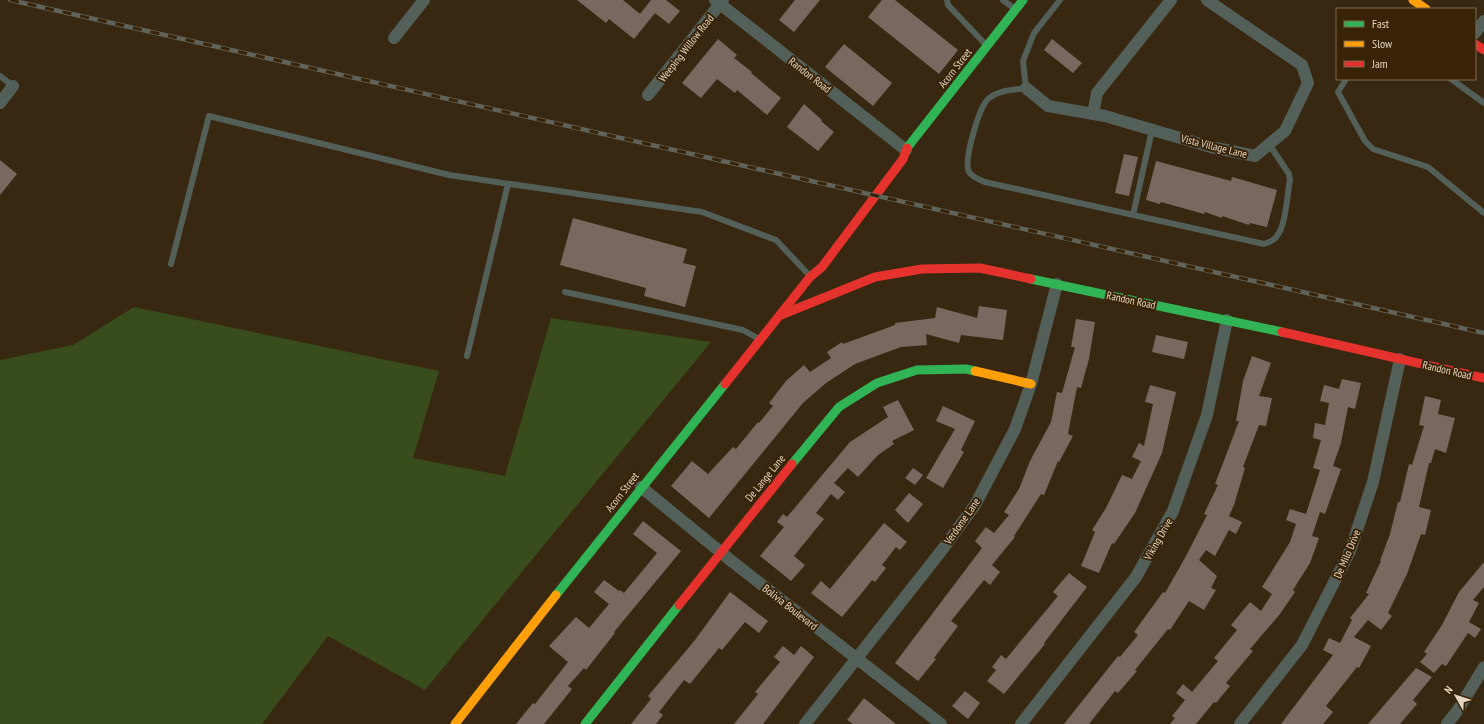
<svg xmlns="http://www.w3.org/2000/svg" width="1484" height="724" viewBox="0 0 1484 724" font-family="'PT Sans Narrow',sans-serif">
<rect width="100%" height="100%" fill="#382811"/>
<path fill="#384d1b" d="M 134,307 L 439,371 L 413,458 L 505,476 L 551,318 L 711,342 L 425,690 L 328,636 L 262,724 L 0,724 L 0,360 L 73,345 Z"/>
<path fill="#79685f" d="M 577,0 L 623,0 L 640,14 L 651,0 L 666,0 L 680,11 L 669,24 L 655,13 L 634,39 L 609,19 L 606,23 Z
M 795,0 L 820,0 L 794,32 L 779,20 Z
M 882,0 L 895,0 L 958,50 L 939,74 L 868,17 Z
M 718,39 L 737,55 L 734,58 L 752,72 L 751,73 L 781,98 L 767,115 L 737,90 L 735,93 L 717,79 L 701,98 L 682,83 Z
M 1052,39 L 1082,63 L 1073,73 L 1044,50 Z
M 844,44 L 892,83 L 873,106 L 825,67 Z
M 804,104 L 822,120 L 821,121 L 834,132 L 818,151 L 787,127 Z
M 1124,154 L 1138,157 L 1129,196 L 1115,193 Z
M 0,160 L 17,174 L 0,195 Z
M 1156,161 L 1231,181 L 1232,177 L 1277,190 L 1267,227 L 1250,223 L 1249,225 L 1222,216 L 1222,218 L 1205,212 L 1204,214 L 1161,202 L 1160,204 L 1146,200 Z
M 573,218 L 687,249 L 683,263 L 696,266 L 685,307 L 644,296 L 646,288 L 560,265 Z
M 979,306 L 1007,310 L 1003,340 L 961,335 L 959,343 L 926,334 L 927,345 L 901,347 L 855,364 L 826,383 L 803,403 L 709,518 L 671,486 L 692,461 L 708,474 L 733,447 L 736,449 L 758,422 L 759,423 L 773,406 L 769,403 L 786,381 L 804,365 L 810,372 L 831,358 L 827,352 L 842,342 L 843,344 L 895,325 L 895,323 L 935,318 L 937,307 L 977,318 Z
M 1076,319 L 1095,322 L 1089,359 L 1081,388 L 1077,387 L 1068,434 L 1073,436 L 1059,462 L 1058,461 L 1044,495 L 1041,494 L 1014,536 L 1015,537 L 992,565 L 1000,572 L 990,585 L 984,580 L 951,621 L 958,626 L 934,658 L 936,659 L 918,681 L 895,663 L 982,548 L 975,541 L 986,527 L 994,533 L 1009,515 L 1004,512 L 1019,489 L 1030,461 L 1051,422 L 1057,392 L 1062,393 L 1075,347 L 1071,347 Z
M 1156,335 L 1188,342 L 1184,359 L 1152,352 Z
M 1252,356 L 1271,363 L 1259,396 L 1272,398 L 1266,426 L 1259,425 L 1243,467 L 1245,468 L 1234,505 L 1229,516 L 1242,522 L 1236,534 L 1229,530 L 1215,556 L 1206,550 L 1199,560 L 1217,576 L 1211,588 L 1216,590 L 1204,610 L 1189,601 L 1170,630 L 1168,629 L 1135,670 L 1137,671 L 1118,693 L 1115,691 L 1089,724 L 1064,724 L 1118,656 L 1120,657 L 1138,635 L 1134,632 L 1163,592 L 1165,593 L 1186,556 L 1207,515 L 1204,514 L 1218,485 L 1215,484 L 1239,421 L 1236,421 L 1243,381 Z
M 1342,379 L 1361,383 L 1355,409 L 1348,407 L 1341,443 L 1333,466 L 1341,469 L 1325,514 L 1320,512 L 1312,536 L 1319,538 L 1310,563 L 1293,590 L 1295,592 L 1280,614 L 1250,649 L 1253,651 L 1226,683 L 1230,686 L 1216,703 L 1214,702 L 1196,724 L 1170,724 L 1175,718 L 1172,716 L 1185,700 L 1176,693 L 1183,684 L 1192,692 L 1218,661 L 1214,658 L 1237,630 L 1231,625 L 1250,602 L 1261,611 L 1272,594 L 1262,587 L 1290,542 L 1296,524 L 1286,520 L 1290,509 L 1306,514 L 1320,470 L 1313,468 L 1321,440 L 1313,438 L 1315,423 L 1325,425 L 1329,403 L 1320,401 L 1324,385 L 1339,389 Z
M 1150,385 L 1176,392 L 1162,453 L 1135,513 L 1114,544 L 1112,543 L 1099,573 L 1081,566 L 1095,532 L 1092,530 L 1106,508 L 1122,475 L 1132,479 L 1141,461 L 1132,457 L 1139,443 L 1144,446 L 1153,404 L 1145,402 Z
M 1425,396 L 1441,400 L 1438,414 L 1455,418 L 1446,453 L 1435,449 L 1431,463 L 1429,463 L 1419,507 L 1431,510 L 1425,535 L 1421,534 L 1407,574 L 1388,613 L 1392,616 L 1381,630 L 1368,620 L 1354,637 L 1371,646 L 1359,668 L 1357,667 L 1326,706 L 1333,712 L 1323,724 L 1281,724 L 1333,655 L 1323,650 L 1329,638 L 1340,643 L 1352,620 L 1350,618 L 1369,594 L 1366,593 L 1381,561 L 1380,561 L 1390,534 L 1398,502 L 1400,502 L 1409,464 L 1412,465 L 1424,426 L 1419,425 Z
M 898,400 L 914,430 L 892,441 L 894,444 L 878,455 L 858,477 L 848,468 L 834,483 L 845,492 L 838,500 L 831,494 L 816,513 L 824,519 L 794,556 L 805,565 L 791,581 L 760,556 L 784,527 L 777,522 L 783,514 L 787,517 L 850,442 L 888,417 L 883,407 Z
M 943,406 L 975,421 L 961,450 L 964,452 L 943,488 L 926,478 L 955,429 L 936,421 Z
M 913,468 L 923,475 L 915,485 L 905,478 Z
M 909,493 L 923,504 L 908,523 L 895,510 Z
M 643,521 L 681,551 L 614,632 L 615,633 L 593,661 L 586,670 L 584,668 L 568,686 L 572,689 L 544,724 L 516,724 L 533,703 L 535,704 L 568,662 L 549,646 L 576,617 L 589,628 L 609,604 L 594,592 L 604,580 L 619,591 L 620,590 L 624,593 L 657,553 L 633,534 Z
M 884,523 L 907,542 L 900,550 L 896,547 L 882,565 L 886,568 L 875,582 L 872,580 L 865,589 L 842,617 L 811,593 L 821,581 L 830,589 Z
M 1484,562 L 1484,587 L 1473,600 L 1479,603 L 1469,622 L 1481,629 L 1475,638 L 1468,633 L 1446,666 L 1442,664 L 1434,673 L 1420,662 L 1427,654 L 1424,652 L 1442,625 L 1459,592 Z
M 1069,573 L 1087,587 L 1044,643 L 1045,644 L 1004,694 L 987,681 L 996,670 L 992,667 L 1001,655 L 1006,659 L 1029,631 L 1058,596 L 1053,592 Z
M 730,592 L 768,621 L 759,633 L 745,622 L 722,650 L 719,648 L 690,684 L 684,680 L 659,712 L 663,715 L 656,724 L 631,724 L 651,699 L 648,696 L 695,640 Z
M 783,646 L 794,655 L 801,646 L 814,657 L 763,724 L 734,724 L 758,694 L 755,692 L 780,662 L 774,657 Z
M 1416,668 L 1432,677 L 1413,700 L 1417,704 L 1400,724 L 1368,724 Z
M 965,691 L 980,703 L 968,719 L 952,706 Z
M 864,698 L 896,724 L 853,724 L 847,720 Z"/>
<g fill="none" stroke-linecap="round" stroke-linejoin="round">
<path stroke="#53605a" stroke-width="6" d="M 947,0 L 948,5 L 986,45
M 1003,0 L 1015,9
M 1060,0 L 1034,33 L 1023,61 L 1026,88 C 1014,90 998,90 988,99 C 979,108 963,161 969,172 C 972,177 980,180 985,182 L 1264,244 C 1269,242 1274,241 1277,236 C 1286,225 1287,195 1290,180 L 1289,174 L 1269,144
M 0,76 L 13,86
M 1346,79 L 1338,92 L 1365,141 L 1373,149 L 1428,167 L 1484,213
M 1451,79 L 1484,103
M 1133,215 L 1152,130
M 171,264 L 209,116 L 449,175 L 702,212 L 776,240 L 809,275
M 565,292 L 743,330 L 759,339
M 467,356 L 508,184"/>
<path stroke="#53605a" stroke-width="12" d="M 715,0 L 906,150
M 1475,33 L 1484,21
M 394,38 L 424,0
M 1026,88 L 1048,106 L 1105,116 L 1211,147 L 1255,156 L 1285,131 L 1308,83 L 1302,65 L 1207,0
M 648,95 L 723,0
M 0,103 L 13,86
M 1093,114 L 1097,93 L 1171,0
M 641,487 L 734,563 L 941,724
M 805,724 L 942,550 L 975,505 L 1015,429 L 1031,384 L 1057,284
M 1021,724 L 1136,577 L 1173,511 L 1207,415 L 1227,320
M 1240,724 L 1302,645 L 1350,551 L 1373,482 L 1400,359
M 1447,724 L 1458,710 L 1484,667"/>
<path stroke="#30b455" stroke-width="9" d="M 907,148 L 1023,0
M 1031,279 L 1282,332
M 792,464 L 839,407 L 877,383 L 917,370 L 966,369 L 975,371
M 556,595 L 725,384
M 585,724 L 679,605"/>
<path stroke="#ff9f0a" stroke-width="9" d="M 1413,0 L 1426,9
M 975,371 L 1031,384
M 455,724 L 556,595"/>
<path stroke="#e5322d" stroke-width="9" d="M 1475,44 L 1484,50
M 781,315 L 875,277 L 922,269 L 980,268 L 1031,279
M 1282,332 L 1484,378
M 725,384 L 810,277 L 822,267 L 903,159 L 907,148
M 679,605 L 792,464"/>
<g stroke="#606359" stroke-width="4.5">
<path id="rail" d="M 10,0 L 1484,333"/>
</g>
<use href="#rail" stroke="#382306" stroke-width="3" stroke-dasharray="9" stroke-linecap="butt"/>
</g>
<g text-anchor="middle" stroke-width="4" stroke-linejoin="round" paint-order="stroke">
<g font-size="11" fill="#e6d5c1" stroke="#382306">
<text transform="translate(686 48) rotate(-52)" y="4">Weeping Willow Road</text>
<text transform="translate(955 68) rotate(-52)" y="4">Acorn Street</text>
<text transform="translate(810 75) rotate(38)" y="4">Randon Road</text>
<text transform="translate(1214 146) rotate(14)" y="4">Vista Village Lane</text>
<text transform="translate(1131 300) rotate(12)" y="4">Randon Road</text>
<text transform="translate(1447 370) rotate(13)" y="4">Randon Road</text>
<text transform="translate(765 478) rotate(-51)" y="4">De Lange Lane</text>
<text transform="translate(622 492) rotate(-52)" y="4">Acorn Street</text>
<text transform="translate(962 521) rotate(-55)" y="4">Verdome Lane</text>
<text transform="translate(1158 539) rotate(-60)" y="4">Viking Drive</text>
<text transform="translate(1347 554) rotate(-67)" y="4">De Milo Drive</text>
<text transform="translate(790 607) rotate(38)" y="4">Bolivia Boulevard</text>
</g>
</g>
<rect x="1336" y="8" width="140" height="72" fill="#382306" stroke="#7e6a51"/>
<rect x="1344" y="21" width="20" height="6" fill="#30b455" stroke="#7e6a51"/>
<text x="1372" y="28" font-size="12" fill="#e6d5c1">Fast</text>
<rect x="1344" y="41" width="20" height="6" fill="#ff9f0a" stroke="#7e6a51"/>
<text x="1372" y="48" font-size="12" fill="#e6d5c1">Slow</text>
<rect x="1344" y="61" width="20" height="6" fill="#e5322d" stroke="#7e6a51"/>
<text x="1372" y="68" font-size="12" fill="#e6d5c1">Jam</text>
<g transform="translate(1456 696) rotate(309)" stroke="#382306" stroke-width="3" paint-order="stroke">
<path d="M0-3L7 15L0 10L-7 15Z" fill="#e6d5c1"/>
<text y="-6" font-size="11" font-weight="bold" text-anchor="middle" fill="#e6d5c1">N</text>
</g>
</svg>
